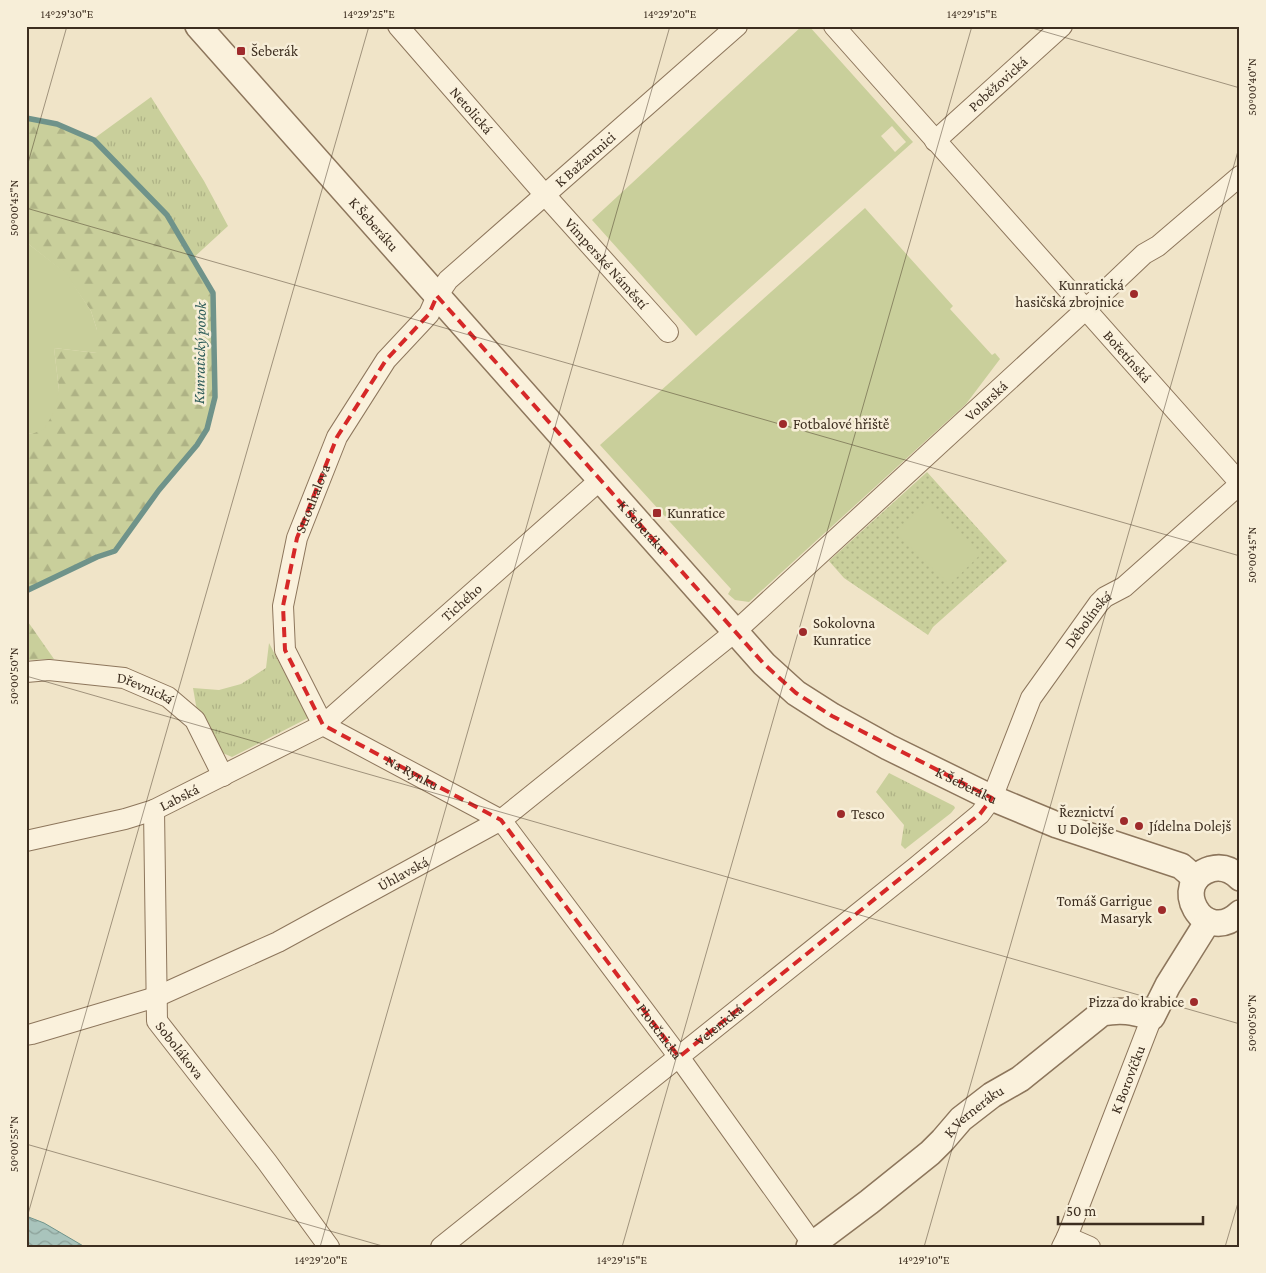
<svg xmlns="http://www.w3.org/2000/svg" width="1266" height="1273" viewBox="0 0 1266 1273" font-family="'Crimson Pro',serif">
<defs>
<pattern id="grass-tufts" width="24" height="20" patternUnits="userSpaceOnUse" patternTransform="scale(1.25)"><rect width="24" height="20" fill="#c9cf9b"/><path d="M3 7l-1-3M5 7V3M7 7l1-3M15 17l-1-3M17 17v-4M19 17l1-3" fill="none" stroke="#aeb285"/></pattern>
<pattern id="forest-firs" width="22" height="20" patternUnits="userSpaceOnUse" patternTransform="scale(1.25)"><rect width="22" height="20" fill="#c9cf9b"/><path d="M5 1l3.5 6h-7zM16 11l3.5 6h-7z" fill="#aeb285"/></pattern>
<pattern id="park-dots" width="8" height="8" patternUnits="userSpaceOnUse" patternTransform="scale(1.25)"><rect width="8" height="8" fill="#c9cf9b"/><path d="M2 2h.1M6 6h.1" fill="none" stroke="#aeb285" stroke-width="1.8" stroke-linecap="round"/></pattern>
<pattern id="water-waves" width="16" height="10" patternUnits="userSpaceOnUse" patternTransform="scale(1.25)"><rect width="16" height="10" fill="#a9c4bc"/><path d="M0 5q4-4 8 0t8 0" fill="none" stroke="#8ba098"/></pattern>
</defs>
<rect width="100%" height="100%" fill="#f0e4c8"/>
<path fill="url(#grass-tufts)" d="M 151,97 L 204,181 L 228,226 L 191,260 L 167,214 L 92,140 Z
M 269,643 L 308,718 L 232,757 L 218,751 L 197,711 L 193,688 L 219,690 L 241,684 L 266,668 Z
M 889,773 L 954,806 L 955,808 L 951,813 L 905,849 L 901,845 L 904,825 L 876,792 Z"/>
<path fill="url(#forest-firs)" d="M 26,118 L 57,124 L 94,140 L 167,215 L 210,288 L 214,344 L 215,397 L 207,428 L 115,551 L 31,588 L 26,589 L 26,433 L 32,434 L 59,390 L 54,348 L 97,353 L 97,330 L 91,311 L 65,273 L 26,242 Z
M 26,619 L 54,659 L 26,660 Z"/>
<path fill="url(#park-dots)" d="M 927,472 L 1007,561 L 933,627 L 928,635 L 844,578 L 829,561 Z"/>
<path fill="#c9cf9b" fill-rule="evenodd" d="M 802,26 L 809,26 L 913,142 L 696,336 L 592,220 ZM 892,126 L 906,142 L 895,152 L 881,136 Z
M 865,208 L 953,306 L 950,309 L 992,355 L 995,353 L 1000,359 L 966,404 L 749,602 L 735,600 L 728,594 L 731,589 L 600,445 Z
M 26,242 L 66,273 L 91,311 L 97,330 L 97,353 L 54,348 L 59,390 L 54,412 L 44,429 L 32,434 L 26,433 Z
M 929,502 L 981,554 L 950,584 L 894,532 Z"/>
<path fill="url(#water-waves)" stroke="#6f938a" d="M 26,1216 L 44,1223 L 85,1247 L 26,1247 Z"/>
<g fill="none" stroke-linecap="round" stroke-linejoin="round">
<path stroke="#6f938a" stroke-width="5.5" d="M 26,118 L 57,124 L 94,140 L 167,215 L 213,293 L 215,397 L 207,429 L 197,445 L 159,490 L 115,551 L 97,557 L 26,591"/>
<g stroke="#8d765c" stroke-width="22">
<g id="minor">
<path id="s1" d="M 398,26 L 545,195 L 668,332"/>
<path id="s2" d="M 834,26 L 1240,483"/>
<path id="s3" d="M 935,141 L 1062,26"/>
<path id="s4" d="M 26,672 L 49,670 L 124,678 L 168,697 L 195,720 L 223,776"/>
<path id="s5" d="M 323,725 L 285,650 L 283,606 L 297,538 L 337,437 L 386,360 L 429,314 L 437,296 L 448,280 L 737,26"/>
<path id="s6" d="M 323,725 L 501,820 L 679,1057 L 815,1247"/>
<path id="s7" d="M 154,810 L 157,1021 L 267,1162 L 329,1247"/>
<path id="s8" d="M 26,841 L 125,819 L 154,810 L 323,725 L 600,480"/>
<path id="s9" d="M 26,1035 L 32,1034 L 156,997 L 278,942 L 501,820 L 736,631 L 1085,310 L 1144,254 L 1158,246 L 1240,176"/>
<path d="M 1067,1237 L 1090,1247"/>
<path id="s10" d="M 441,1247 L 916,867 L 980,814 L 992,798 L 1031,698 L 1099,603 L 1105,597 L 1124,587 L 1240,484"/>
<path id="s11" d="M 1062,1247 L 1067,1237 L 1152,1017"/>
</g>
</g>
<g stroke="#8d765c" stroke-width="28">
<g id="tertiary">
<path id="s12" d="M 198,26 L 764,664 L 796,693 L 832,716 L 888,747 L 992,798 L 1057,825 L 1181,866 L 1196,879"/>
<path d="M 1240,878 C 1232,870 1222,866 1211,869 C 1168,882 1203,948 1240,913"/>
<path id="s13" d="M 809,1247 L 869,1202 L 930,1153 L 943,1140 L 961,1119 L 992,1095 L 1020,1079 L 1102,1013 C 1123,1009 1133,1012 1152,1017 L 1168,985 L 1208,921"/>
</g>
</g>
<use href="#minor" stroke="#faf1dc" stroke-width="20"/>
<use href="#tertiary" stroke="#faf1dc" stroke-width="25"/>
</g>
<path fill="none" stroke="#d62828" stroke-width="4" stroke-dasharray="10 6" stroke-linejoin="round" d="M 437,296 L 764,664 L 796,693 L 832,716 L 992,798 L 980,814 L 679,1057 L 501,820 L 323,725 L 285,650 L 283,606 L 297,538 L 337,437 L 386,360 L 429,314 Z"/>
<path fill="none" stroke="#3d2e20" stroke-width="1" stroke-opacity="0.45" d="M 1025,26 L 1240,88M 26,170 L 67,26M 26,208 L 1240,556M 26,676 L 1240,1024M 26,1144 L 386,1247M 26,1221 L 369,26M 320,1247 L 670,26M 622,1247 L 972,26M 924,1247 L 1240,144M 1225,1247 L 1240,1196"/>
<g fill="#9e2a2b" stroke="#f7eed8" stroke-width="2">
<rect x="236" y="46" width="10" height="10" rx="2.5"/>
<circle cx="1134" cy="294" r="5"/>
<circle cx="783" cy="424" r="5"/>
<rect x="652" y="508" width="10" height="10" rx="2.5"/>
<circle cx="803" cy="632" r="5"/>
<circle cx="841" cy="814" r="5"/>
<circle cx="1124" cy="821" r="5"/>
<circle cx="1139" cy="826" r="5"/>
<circle cx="1162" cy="910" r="5"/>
<circle cx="1194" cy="1002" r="5"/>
</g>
<g text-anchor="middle" stroke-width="5" stroke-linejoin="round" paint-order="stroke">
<g font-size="15" fill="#3d2e20" stroke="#f7eed8" text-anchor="start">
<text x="251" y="56">Šeberák</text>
<text x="1124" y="290" text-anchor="end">Kunratická<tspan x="1124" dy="17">hasičská zbrojnice</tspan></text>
<text x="793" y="429">Fotbalové hřiště</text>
<text x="667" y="518">Kunratice</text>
<text x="813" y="628">Sokolovna<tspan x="813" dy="17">Kunratice</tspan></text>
<text x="1114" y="817" text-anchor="end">Řeznictví<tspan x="1114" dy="17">U Dolejše</tspan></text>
<text x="851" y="819">Tesco</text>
<text x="1149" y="831">Jídelna Dolejš</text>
<text x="1152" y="906" text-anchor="end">Tomáš Garrigue<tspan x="1152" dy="17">Masaryk</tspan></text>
<text x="1184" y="1007" text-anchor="end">Pizza do krabice</text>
</g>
<g font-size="15" fill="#3d2e20" stroke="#f7eed8">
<text dy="5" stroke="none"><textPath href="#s3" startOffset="85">Poběžovická</textPath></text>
<text dy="5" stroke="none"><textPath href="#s1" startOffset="112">Netolická</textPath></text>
<text dy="5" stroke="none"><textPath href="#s5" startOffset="682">K Bažantnici</textPath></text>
<text dy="5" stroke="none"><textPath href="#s12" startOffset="265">K Šeberáku</textPath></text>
<text dy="5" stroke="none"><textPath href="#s1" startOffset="316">Vimperské Náměstí</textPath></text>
<text dy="5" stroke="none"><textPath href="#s2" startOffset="442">Bořetínská</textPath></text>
<text dy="5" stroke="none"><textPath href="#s9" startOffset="1165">Volarská</textPath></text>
<text dy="5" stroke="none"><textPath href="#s5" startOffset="240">Strouhalova</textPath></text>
<text dy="5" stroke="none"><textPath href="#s12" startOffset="670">K Šeberáku</textPath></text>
<text dy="5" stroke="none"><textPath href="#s8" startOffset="506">Tichého</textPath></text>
<text dy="5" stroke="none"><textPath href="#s10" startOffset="916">Děbolínská</textPath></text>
<text dy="5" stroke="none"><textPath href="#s4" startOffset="122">Dřevnická</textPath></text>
<text dy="5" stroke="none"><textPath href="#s6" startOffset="101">Na Rynku</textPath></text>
<text dy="5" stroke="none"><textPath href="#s12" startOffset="1090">K Šeberáku</textPath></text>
<text dy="5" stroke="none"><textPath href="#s8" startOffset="160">Labská</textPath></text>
<text dy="5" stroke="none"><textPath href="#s9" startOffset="412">Úhlavská</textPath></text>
<text dy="5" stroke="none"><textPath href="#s10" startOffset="356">Velenická</textPath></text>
<text dy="5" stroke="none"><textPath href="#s6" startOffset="466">Ploučnická</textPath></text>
<text dy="5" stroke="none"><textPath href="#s7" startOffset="248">Sobolákova</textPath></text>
<text dy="5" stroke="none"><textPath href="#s11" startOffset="180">K Borovíčku</textPath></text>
<text dy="5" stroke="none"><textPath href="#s13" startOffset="214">K Verneráku</textPath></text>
</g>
<g font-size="16" font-style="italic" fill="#2f5d5a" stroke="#f7eed8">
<text transform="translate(199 353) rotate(-89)" y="6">Kunratický potok</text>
</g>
</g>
<rect width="1266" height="1273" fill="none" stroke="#f7eed8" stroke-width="55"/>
<path d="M1058 1216v8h145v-8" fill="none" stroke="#3d2e20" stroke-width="2.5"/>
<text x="1066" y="1216" font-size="15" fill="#3d2e20" stroke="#f7eed8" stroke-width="4" paint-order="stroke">50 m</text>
<rect x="28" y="28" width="1210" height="1218" fill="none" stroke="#3d2e20" stroke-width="2"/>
<g font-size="12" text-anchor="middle" fill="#3d2e20">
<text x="67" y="18">14°29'30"E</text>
<text x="369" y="18">14°29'25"E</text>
<text x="670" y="18">14°29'20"E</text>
<text x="972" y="18">14°29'15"E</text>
<text transform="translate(1252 87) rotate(-90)" y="4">50°00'40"N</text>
<text transform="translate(14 208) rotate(-90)" y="4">50°00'45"N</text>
<text transform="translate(1252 555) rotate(-90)" y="4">50°00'45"N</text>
<text transform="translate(14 676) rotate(-90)" y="4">50°00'50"N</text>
<text transform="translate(1252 1023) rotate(-90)" y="4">50°00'50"N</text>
<text transform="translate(14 1144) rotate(-90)" y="4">50°00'55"N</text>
<text x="321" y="1264">14°29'20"E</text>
<text x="622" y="1264">14°29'15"E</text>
<text x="924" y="1264">14°29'10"E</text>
</g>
</svg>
